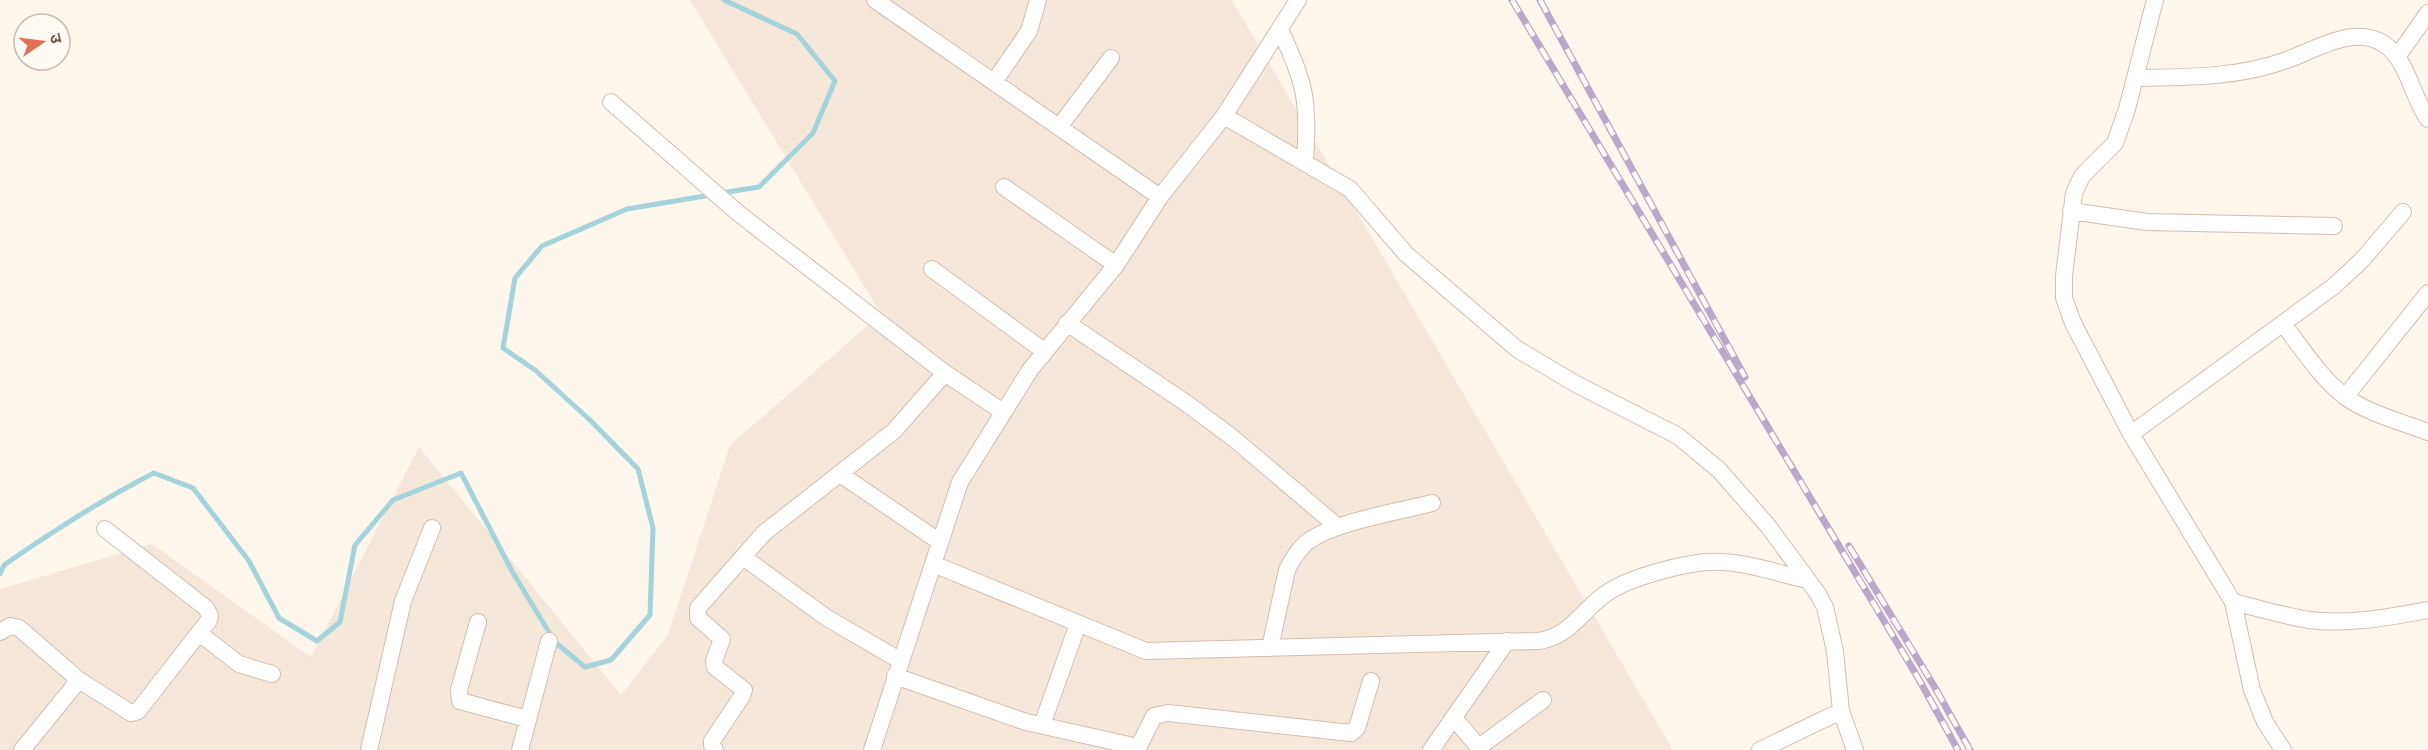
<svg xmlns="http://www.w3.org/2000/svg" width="2428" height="750" viewBox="0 0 2428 750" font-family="'DM Sans','Noto Sans Devanagari',sans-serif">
<rect width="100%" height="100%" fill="#fdf6ec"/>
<path fill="#f5e8da" d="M 690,0 L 1232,0 L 1673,750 L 0,750 L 0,589 L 152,544 L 311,657 L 419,447 L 621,695 L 668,635 L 730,445 L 881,314 Z"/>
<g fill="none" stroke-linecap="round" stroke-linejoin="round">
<path stroke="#a5d3da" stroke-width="5" d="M 721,193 L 759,187 L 813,133 L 835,81 L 797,34 L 724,0
M 0,574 L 4,565 C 53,531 101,500 154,473 L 193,488 L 249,561 L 279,618 L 317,641 L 340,622 L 355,545 L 393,500 L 461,473 L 513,573 L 555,642 L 585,667 L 611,660 L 650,615 L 653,528 L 638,469 L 591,421 L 535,370 L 503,348 L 515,278 L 542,246 L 627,209 L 711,195"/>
<g stroke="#d1beb0" stroke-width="18">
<path id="street" d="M 875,0 L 1160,197
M 2155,0 L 2127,109 L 2115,143 L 2082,176 L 2074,193 L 2064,276 L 2064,298 L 2073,323 L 2131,434 L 2233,602 L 2252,690 L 2265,722 L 2283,750
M 1280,30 C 1306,83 1309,103 1305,161
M 2397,57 L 2428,13
M 2135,78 C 2185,77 2236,78 2284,61 C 2314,51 2353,24 2384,44 C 2408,60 2412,97 2428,119
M 994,82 L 1029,31 L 1038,0
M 611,102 L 738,213 L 945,373 L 1003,412
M 1224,116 L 1350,189 L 1406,254 L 1517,349 L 1576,384 L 1678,436 L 1719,470 L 1768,526 L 1818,594 L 1825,607 L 1835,651 L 1841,711 L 1855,750
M 1059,127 L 1111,58
M 1004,187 L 1116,265
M 2071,211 L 2147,222 L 2334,226
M 932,269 L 1044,351
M 1067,323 L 1186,403 L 1233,438 L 1338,527
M 2283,324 C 2302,348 2321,379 2347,398 C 2370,414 2402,422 2428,432
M 2345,397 L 2428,293
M 2131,434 L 2334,286 L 2362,260 L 2403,212
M 840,474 L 940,542
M 743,557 L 827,618 L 901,661
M 933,564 L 1146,651 L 1538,641 C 1569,637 1580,613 1604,595 C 1627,577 1693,560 1722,562 C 1750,563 1780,574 1808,580
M 2233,602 C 2258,608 2284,616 2309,620 C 2349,625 2389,617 2428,610
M 478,622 L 459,690 L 460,701 L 527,719
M 0,632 L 10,626 L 19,628 L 79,680
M 199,633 L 239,664 L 272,674
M 1270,648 L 1287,570 C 1292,560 1298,550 1306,543 C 1332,522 1398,512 1432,503
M 895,676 L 1026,722 L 1138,747
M 1454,718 L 1481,750
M 1042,725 L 1078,624
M 1479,747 L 1543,700
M 22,750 L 79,680 L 131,713 L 138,711 L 209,620 L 210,616 L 206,608 L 105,529
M 369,750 L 403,601 L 432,528
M 520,750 L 549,641
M 715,750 L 712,745 L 712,741 L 742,696 L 744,690 L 715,667 L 714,661 L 722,639 L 698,618 L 698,608 L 764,533 L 894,431 L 945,373
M 872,750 L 960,482 L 1030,370 L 1116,265 L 1160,197 L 1224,116 L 1298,0
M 1137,750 L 1154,716 L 1168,713 L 1351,733 L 1357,728 L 1371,681
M 1431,750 L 1507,641
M 1760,750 L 1841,711"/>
</g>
<use href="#street" stroke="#fff" stroke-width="16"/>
<g stroke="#b9a8c9" stroke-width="7">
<path id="rail" d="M 1512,0 L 1917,676 L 1958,750
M 1540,0 L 1745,377
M 1849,546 L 1934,686 L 1970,750"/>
</g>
<use href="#rail" stroke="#fffaf3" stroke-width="4.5" stroke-dasharray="14" stroke-linecap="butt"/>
</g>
<g transform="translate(42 42) rotate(76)"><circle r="28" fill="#fffaf3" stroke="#cabbb1" stroke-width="1.5"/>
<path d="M0-4.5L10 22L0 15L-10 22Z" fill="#e76f51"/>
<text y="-9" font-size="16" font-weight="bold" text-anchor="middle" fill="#7a5c4d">उ</text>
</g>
</svg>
